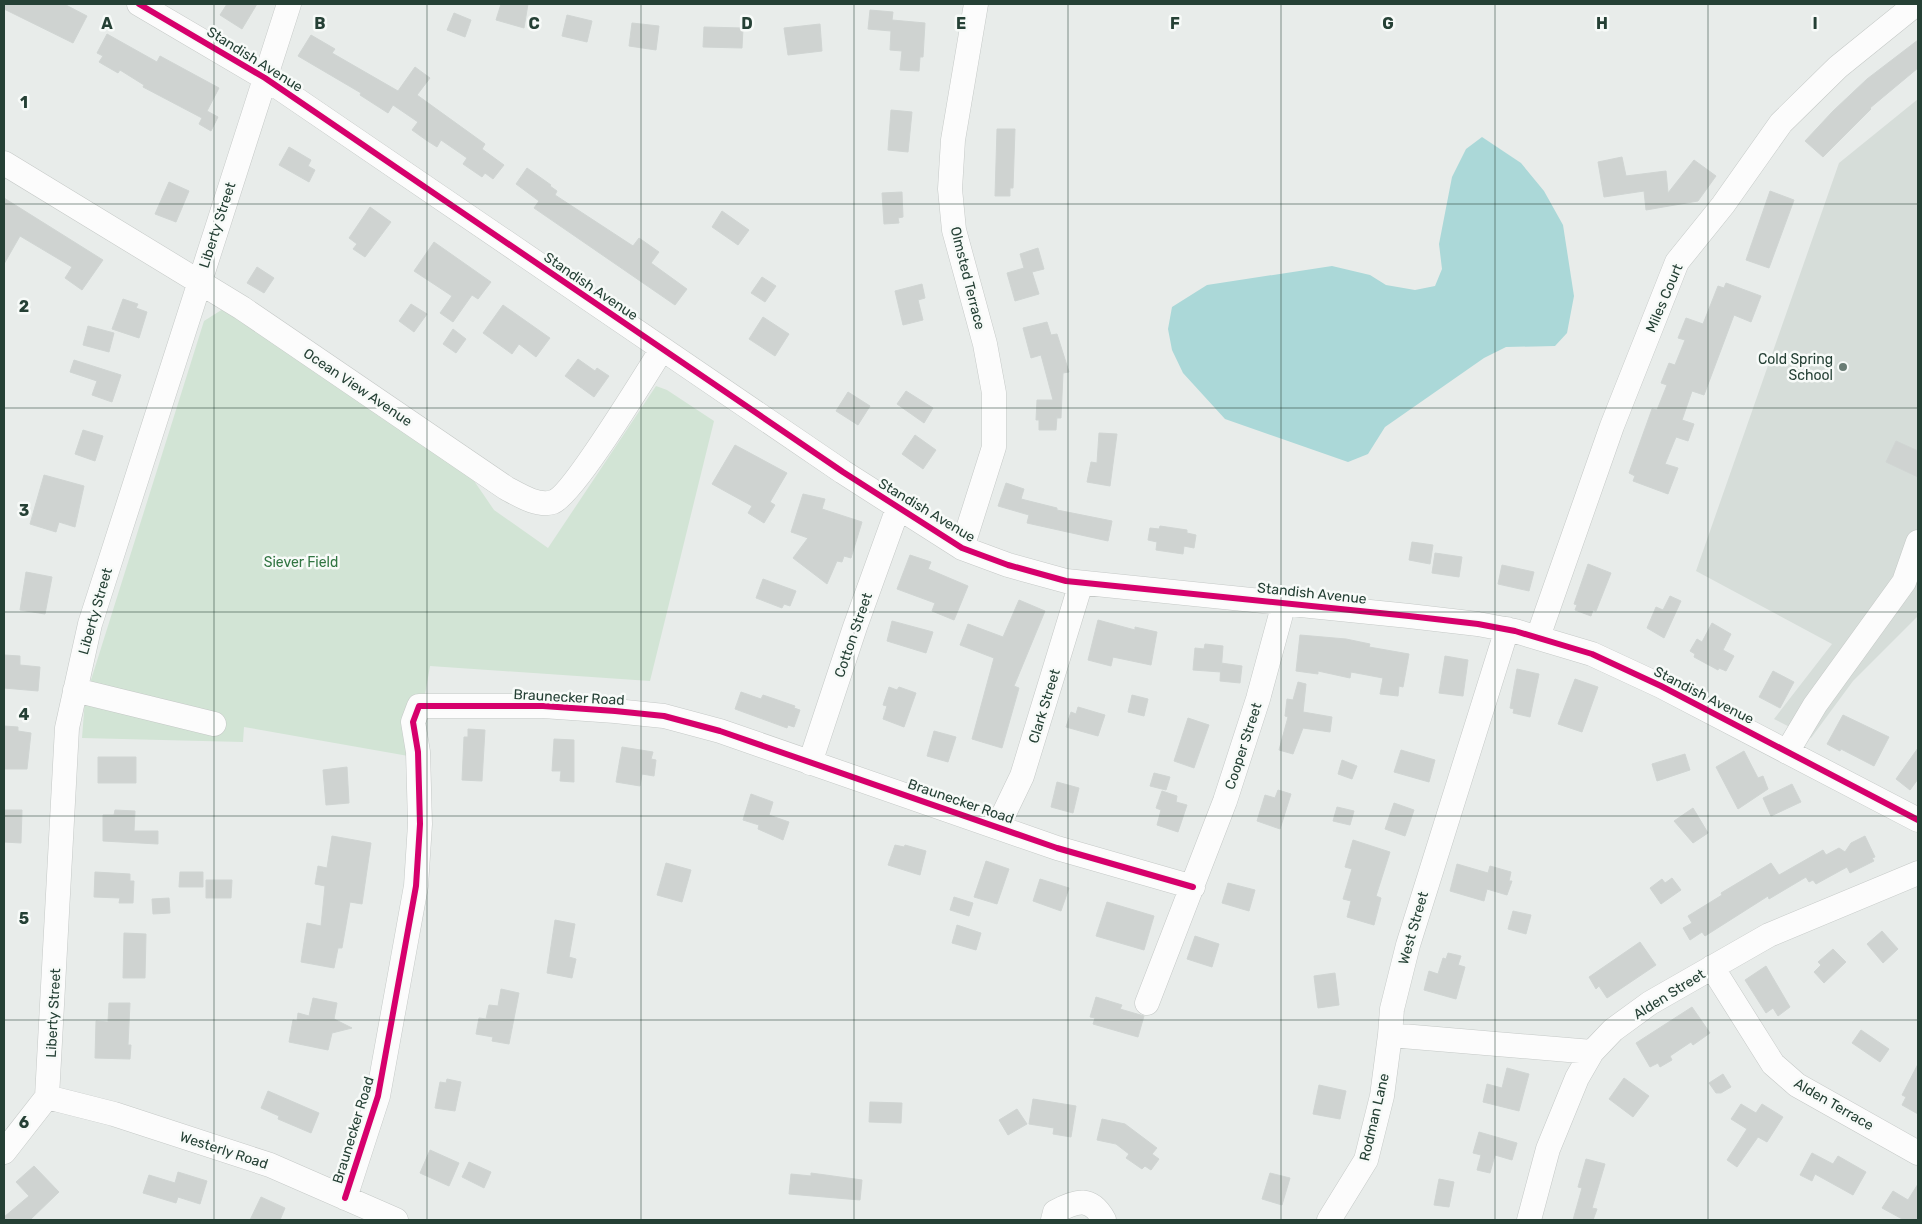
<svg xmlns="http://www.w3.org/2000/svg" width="1922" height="1224" viewBox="0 0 1922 1224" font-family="Rubik,sans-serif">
<rect width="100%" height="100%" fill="#e8ecea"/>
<path fill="#d6ddd9" d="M 1918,99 L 1918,616 L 1853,681 L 1811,738 L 1774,719 L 1832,644 L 1696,571 L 1839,163 Z"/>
<path fill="#d2e4d5" d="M 223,309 L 468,472 L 494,510 L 548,548 L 656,386 L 667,390 L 714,421 L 650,681 L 430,666 L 414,757 L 244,727 L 243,742 L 82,738 L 85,699 L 204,321 Z"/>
<path fill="#abd8d8" d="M 1482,137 L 1521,163 L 1544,191 L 1563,225 L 1574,296 L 1567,333 L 1555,346 L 1506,347 L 1484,358 L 1385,427 L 1368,454 L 1348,462 L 1225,419 L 1183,373 L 1172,350 L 1168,329 L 1172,307 L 1207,285 L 1332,266 L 1370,275 L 1386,285 L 1415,290 L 1435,286 L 1442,269 L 1439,244 L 1452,177 L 1466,149 Z"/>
<path fill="#cfd3d1" stroke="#d0d5d3" d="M 4,4 L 64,4 L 87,16 L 73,43 L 4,9 Z
M 227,4 L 257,4 L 242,29 L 220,15 Z
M 501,4 L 528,4 L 524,28 L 496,20 Z
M 870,10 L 893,12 L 892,20 L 925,23 L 923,57 L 920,57 L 919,71 L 900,70 L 902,51 L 890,50 L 891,31 L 868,29 Z
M 454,13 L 471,20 L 465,37 L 447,30 Z
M 567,15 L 592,21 L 587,42 L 562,36 Z
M 632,23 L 659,26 L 656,50 L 629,46 Z
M 820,24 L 822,51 L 788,55 L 784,28 Z
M 704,27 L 743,28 L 742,48 L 703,47 Z
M 107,34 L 157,62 L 160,56 L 219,88 L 207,111 L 218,117 L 211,131 L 199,124 L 202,118 L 143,87 L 144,85 L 120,70 L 118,73 L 99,62 L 103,56 L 97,53 Z
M 311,35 L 335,49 L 332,53 L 398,91 L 415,67 L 430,78 L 417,95 L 485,144 L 482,149 L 504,165 L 493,179 L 485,173 L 482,177 L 463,164 L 467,158 L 441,140 L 437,147 L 426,140 L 412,130 L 418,122 L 393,105 L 388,113 L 360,95 L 361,93 L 298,56 Z
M 1918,40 L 1918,68 L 1870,108 L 1871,109 L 1823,157 L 1805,141 L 1833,111 L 1867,79 Z
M 891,110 L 912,112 L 908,152 L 888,150 Z
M 997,129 L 1015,129 L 1013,188 L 1010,188 L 1010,196 L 995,196 Z
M 289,147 L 311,160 L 308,166 L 315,170 L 309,182 L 279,165 Z
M 1622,157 L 1626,176 L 1666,171 L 1668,193 L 1694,160 L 1716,176 L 1698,201 L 1646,210 L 1644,191 L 1604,197 L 1598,162 Z
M 527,168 L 551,185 L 550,186 L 557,191 L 555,195 L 633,246 L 639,238 L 659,252 L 651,263 L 687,289 L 675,305 L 534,208 L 539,201 L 516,184 Z
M 169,182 L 189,191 L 176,222 L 155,214 Z
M 1770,191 L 1794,200 L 1769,268 L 1746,260 Z
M 902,192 L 903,217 L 898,218 L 899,223 L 884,224 L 882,193 Z
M 4,198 L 103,260 L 82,290 L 65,278 L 72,267 L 20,236 L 4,264 Z
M 370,207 L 391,222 L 365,257 L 353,249 L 357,244 L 349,238 Z
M 722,211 L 749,230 L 738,245 L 712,227 Z
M 434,242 L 491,282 L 478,299 L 472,295 L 453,322 L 440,313 L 452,296 L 414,271 Z
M 1038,248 L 1044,269 L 1032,272 L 1039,294 L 1015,301 L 1007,273 L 1024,268 L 1020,254 Z
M 257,267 L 274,278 L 264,293 L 247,283 Z
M 762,277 L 776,286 L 765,302 L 751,293 Z
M 1726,283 L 1761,296 L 1751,322 L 1734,315 L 1704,395 L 1692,391 L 1682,420 L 1694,424 L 1688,441 L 1676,437 L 1665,464 L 1678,468 L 1668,494 L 1633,481 L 1635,476 L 1629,473 L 1652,409 L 1657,410 L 1667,385 L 1661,383 L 1669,363 L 1675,365 L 1685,340 L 1678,338 L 1686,318 L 1703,324 L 1718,286 L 1724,288 Z
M 922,284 L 925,298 L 918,300 L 923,320 L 903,325 L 895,291 Z
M 123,299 L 138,304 L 136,308 L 147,312 L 139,338 L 112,329 Z
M 411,304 L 427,314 L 414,332 L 399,321 Z
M 503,305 L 550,338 L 536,357 L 519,344 L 512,354 L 483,333 Z
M 763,317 L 789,334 L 775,356 L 749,339 Z
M 1047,322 L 1051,335 L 1057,334 L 1069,372 L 1063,373 L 1061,418 L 1057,418 L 1057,416 L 1056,430 L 1039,430 L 1039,420 L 1036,420 L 1037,400 L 1053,400 L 1041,355 L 1031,358 L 1023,328 Z
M 88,326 L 114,333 L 109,352 L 83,345 Z
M 453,329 L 466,339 L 456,353 L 443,344 Z
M 578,359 L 595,371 L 597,368 L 609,376 L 594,397 L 565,376 Z
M 74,360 L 121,375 L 112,402 L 92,395 L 97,381 L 70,372 Z
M 906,391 L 933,408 L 924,423 L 897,404 Z
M 848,392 L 870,406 L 858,425 L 836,411 Z
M 83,430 L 103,436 L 95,461 L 75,454 Z
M 1099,433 L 1117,434 L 1110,486 L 1087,482 L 1091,462 L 1097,463 Z
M 915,435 L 936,450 L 923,469 L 902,454 Z
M 1896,441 L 1918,451 L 1918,477 L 1886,462 Z
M 735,445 L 787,473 L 770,502 L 775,505 L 764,523 L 748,513 L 752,506 L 712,484 Z
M 44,475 L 84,486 L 75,527 L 59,522 L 56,532 L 30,524 Z
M 1006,483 L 1024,489 L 1021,499 L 1057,508 L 1057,510 L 1112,521 L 1108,541 L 1027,523 L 1029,515 L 998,506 Z
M 803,494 L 825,499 L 822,509 L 862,522 L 851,558 L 844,556 L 842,562 L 837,561 L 827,584 L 793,558 L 808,538 L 791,532 Z
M 1160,526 L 1187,530 L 1187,533 L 1196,535 L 1194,548 L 1184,546 L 1183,554 L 1156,550 L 1157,542 L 1148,540 L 1150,528 L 1159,529 Z
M 1412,542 L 1433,545 L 1430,564 L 1409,560 Z
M 1435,553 L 1462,557 L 1459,577 L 1432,573 Z
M 910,555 L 931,562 L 928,569 L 968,586 L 954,620 L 932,611 L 935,603 L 897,589 Z
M 1588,564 L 1611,573 L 1596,611 L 1593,610 L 1591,616 L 1575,610 L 1577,605 L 1574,604 Z
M 1502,565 L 1534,572 L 1529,591 L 1498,584 Z
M 26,572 L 52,577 L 45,614 L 20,610 Z
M 763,579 L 796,591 L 790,606 L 784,604 L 782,608 L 756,598 Z
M 1670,596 L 1681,601 L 1664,638 L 1647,628 L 1656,607 L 1663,610 Z
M 1019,600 L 1045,611 L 1014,686 L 1019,688 L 1002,748 L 972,739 L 994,658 L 960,645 L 968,624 L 1003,637 Z
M 1098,620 L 1135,630 L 1135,627 L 1157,632 L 1151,665 L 1113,657 L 1111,666 L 1088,660 Z
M 892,621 L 933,632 L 926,653 L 887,641 Z
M 1712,623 L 1731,634 L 1723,650 L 1734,656 L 1726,671 L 1719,668 L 1718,670 L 1694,657 L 1695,654 L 1690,651 L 1697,639 L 1702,642 Z
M 1300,635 L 1346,639 L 1370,644 L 1369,647 L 1409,654 L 1403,687 L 1399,686 L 1398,696 L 1380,694 L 1383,678 L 1351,672 L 1350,678 L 1318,671 L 1318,674 L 1296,671 Z
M 1205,644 L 1223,646 L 1221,672 L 1193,670 L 1195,648 L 1204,649 Z
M 4,655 L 20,656 L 20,665 L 40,667 L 38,691 L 4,688 Z
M 1445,656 L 1468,660 L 1463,696 L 1439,693 Z
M 1221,663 L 1242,666 L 1240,683 L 1220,681 Z
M 1517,669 L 1539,674 L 1530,717 L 1513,713 L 1514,709 L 1510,708 Z
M 1773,671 L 1794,682 L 1780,708 L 1759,697 Z
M 1575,679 L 1598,687 L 1582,732 L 1558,724 Z
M 1298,682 L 1306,684 L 1303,712 L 1332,717 L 1330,732 L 1303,728 L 1293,754 L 1279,750 L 1288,717 L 1285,716 L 1287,699 L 1293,700 Z
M 889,687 L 897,690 L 899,687 L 916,693 L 904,727 L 883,719 L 887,706 L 883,705 Z
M 741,692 L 761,699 L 763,695 L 795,706 L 794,708 L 800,710 L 794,727 L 788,725 L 787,728 L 735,709 Z
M 1132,695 L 1148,699 L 1144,716 L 1128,712 Z
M 1078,707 L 1105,715 L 1098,736 L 1066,727 L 1071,712 L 1076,714 Z
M 1843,715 L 1889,737 L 1874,766 L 1841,749 L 1840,751 L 1827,744 Z
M 1188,718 L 1209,725 L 1194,768 L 1174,761 Z
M 4,726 L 18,727 L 18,731 L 31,733 L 27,769 L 4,769 Z
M 468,729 L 485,730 L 482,781 L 462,780 L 464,737 L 468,737 Z
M 934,731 L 956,737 L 948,762 L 927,756 Z
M 554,739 L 574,740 L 574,782 L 560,781 L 561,771 L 552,771 Z
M 622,747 L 653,752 L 651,759 L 656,760 L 654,776 L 642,774 L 640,786 L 616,782 Z
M 1918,748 L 1918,779 L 1910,790 L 1896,779 Z
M 1401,750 L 1435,760 L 1429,782 L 1394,772 Z
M 1744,751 L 1758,778 L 1763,776 L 1768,789 L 1738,809 L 1716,767 Z
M 1685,754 L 1690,770 L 1657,781 L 1652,764 Z
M 98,757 L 136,757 L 136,783 L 98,783 Z
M 1342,760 L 1357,766 L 1352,779 L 1338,774 Z
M 347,767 L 349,803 L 326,805 L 323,770 Z
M 1154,773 L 1170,777 L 1166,790 L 1150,786 Z
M 1057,782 L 1079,788 L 1073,813 L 1051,807 Z
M 1792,784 L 1801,802 L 1771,816 L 1763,798 Z
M 1278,790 L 1291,794 L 1280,829 L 1257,821 L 1265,795 L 1275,798 Z
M 1162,791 L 1177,796 L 1176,802 L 1187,805 L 1178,832 L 1157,825 L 1161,810 L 1156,808 Z
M 751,794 L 773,802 L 769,815 L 789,822 L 783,840 L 758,829 L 759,825 L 743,820 Z
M 1394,803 L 1414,810 L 1405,836 L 1385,829 Z
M 1337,807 L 1354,811 L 1350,825 L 1333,821 Z
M 1693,808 L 1708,833 L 1693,843 L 1674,821 Z
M 4,810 L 22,810 L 21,843 L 4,842 Z
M 115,810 L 135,811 L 134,831 L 158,831 L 158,844 L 103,841 L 103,815 L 114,815 Z
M 332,836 L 371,843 L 362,904 L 350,902 L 342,948 L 338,948 L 334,968 L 301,962 L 307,923 L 321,926 L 325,886 L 315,884 L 318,866 L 327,868 Z
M 1865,836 L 1875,857 L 1872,858 L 1874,861 L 1850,873 L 1847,867 L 1816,884 L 1813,880 L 1809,882 L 1806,877 L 1769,899 L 1768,896 L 1705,936 L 1702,932 L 1690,940 L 1683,928 L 1692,923 L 1688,916 L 1722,895 L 1721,893 L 1771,863 L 1779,875 L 1823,850 L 1826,855 L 1839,848 L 1845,852 L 1851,843 Z
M 1353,840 L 1390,852 L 1376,896 L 1381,898 L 1374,925 L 1347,917 L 1351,901 L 1343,899 L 1352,869 L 1345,867 Z
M 895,845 L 904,847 L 905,845 L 926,851 L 920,875 L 888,865 Z
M 986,861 L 1009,869 L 997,904 L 974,897 Z
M 666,863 L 691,870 L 682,902 L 657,895 Z
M 1457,864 L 1488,873 L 1490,866 L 1511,872 L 1509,881 L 1512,881 L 1507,895 L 1487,889 L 1484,901 L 1450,891 Z
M 95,872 L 130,874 L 130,881 L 134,881 L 133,903 L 119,903 L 120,898 L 94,897 Z
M 180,872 L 203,872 L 203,887 L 179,887 Z
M 1672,878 L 1681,890 L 1661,904 L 1650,888 L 1662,879 L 1665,883 Z
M 1040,879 L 1069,888 L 1061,911 L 1033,901 Z
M 206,880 L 232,880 L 231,898 L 206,898 Z
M 1228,883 L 1255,890 L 1249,911 L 1222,903 Z
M 954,897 L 973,903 L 969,916 L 950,910 Z
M 169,898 L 170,913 L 153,914 L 152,899 Z
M 1107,902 L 1154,916 L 1144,950 L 1096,936 Z
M 1513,911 L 1531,915 L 1526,934 L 1508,929 Z
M 555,920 L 575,924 L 569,957 L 576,959 L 572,978 L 547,973 Z
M 957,925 L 981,933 L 976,950 L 952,943 Z
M 1882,931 L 1898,949 L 1883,963 L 1867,944 Z
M 124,933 L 146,934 L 145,978 L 123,978 Z
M 1195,936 L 1219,944 L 1212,967 L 1187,959 Z
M 1640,942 L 1656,965 L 1607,998 L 1599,986 L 1596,989 L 1589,977 Z
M 1833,949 L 1846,962 L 1824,983 L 1814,972 L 1821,965 L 1818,962 Z
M 1448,953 L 1461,956 L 1458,965 L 1465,967 L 1456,999 L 1424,990 L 1429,971 L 1438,974 L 1443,958 L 1446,959 Z
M 1766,966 L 1790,1007 L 1778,1016 L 1773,1008 L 1766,1013 L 1745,980 Z
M 1335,973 L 1339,1005 L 1318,1008 L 1314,976 Z
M 501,989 L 519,993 L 509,1044 L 492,1041 L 493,1037 L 476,1034 L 479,1018 L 486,1019 L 489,1005 L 498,1006 Z
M 1096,997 L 1122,1005 L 1120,1009 L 1144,1016 L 1138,1037 L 1093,1024 L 1095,1018 L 1090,1017 Z
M 313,998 L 337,1003 L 334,1019 L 352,1028 L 332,1033 L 328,1050 L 289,1042 L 293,1020 L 297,1021 L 298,1013 L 309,1016 Z
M 109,1003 L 130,1003 L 128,1045 L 131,1045 L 130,1059 L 95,1058 L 96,1021 L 108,1022 Z
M 1692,1007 L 1710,1033 L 1693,1045 L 1691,1042 L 1670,1056 L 1672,1060 L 1660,1067 L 1658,1063 L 1650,1067 L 1636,1043 Z
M 1861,1030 L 1889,1049 L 1880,1062 L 1852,1043 Z
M 1918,1064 L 1918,1114 L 1902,1105 L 1906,1097 L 1902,1095 Z
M 1507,1068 L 1529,1074 L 1519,1111 L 1483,1102 L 1487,1084 L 1502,1088 Z
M 1723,1074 L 1731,1087 L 1721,1093 L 1716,1093 L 1709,1083 Z
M 1624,1078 L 1649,1096 L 1633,1117 L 1609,1099 Z
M 447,1079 L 461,1082 L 455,1111 L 435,1108 L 440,1082 L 446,1083 Z
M 1319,1085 L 1346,1091 L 1340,1119 L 1313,1114 Z
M 268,1091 L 319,1113 L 311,1133 L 278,1119 L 279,1116 L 261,1108 Z
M 1033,1099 L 1076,1106 L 1071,1137 L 1053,1134 L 1054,1128 L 1029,1124 Z
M 870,1102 L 902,1103 L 901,1123 L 869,1122 Z
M 1741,1104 L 1756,1113 L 1762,1104 L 1783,1117 L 1767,1142 L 1758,1137 L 1737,1167 L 1727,1160 L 1747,1129 L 1731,1119 Z
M 1017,1109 L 1027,1124 L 1008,1135 L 999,1120 Z
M 1102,1119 L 1125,1124 L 1157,1148 L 1152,1154 L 1159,1159 L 1151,1170 L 1145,1166 L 1142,1169 L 1126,1158 L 1129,1154 L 1116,1144 L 1097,1140 Z
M 1479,1132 L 1517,1143 L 1512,1160 L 1495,1155 L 1490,1173 L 1477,1170 L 1481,1155 L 1473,1153 Z
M 430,1150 L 459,1163 L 449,1186 L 420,1173 Z
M 1812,1153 L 1833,1164 L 1838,1156 L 1866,1172 L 1853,1195 L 1815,1174 L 1812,1181 L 1800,1175 Z
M 1586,1159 L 1605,1164 L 1592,1208 L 1597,1209 L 1593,1220 L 1573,1220 L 1582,1188 L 1578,1187 Z
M 469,1162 L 491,1172 L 484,1188 L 462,1177 Z
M 34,1166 L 59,1192 L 30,1220 L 4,1220 L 4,1217 L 29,1196 L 16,1182 Z
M 178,1172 L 207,1181 L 200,1204 L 178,1197 L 176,1203 L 143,1193 L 149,1175 L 175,1183 Z
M 811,1173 L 862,1180 L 860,1200 L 789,1194 L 791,1174 L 811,1176 Z
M 1270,1173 L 1290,1178 L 1282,1205 L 1262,1199 Z
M 1439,1179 L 1454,1182 L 1449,1207 L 1434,1205 Z
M 1918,1184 L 1918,1220 L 1904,1220 L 1882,1208 L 1893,1191 L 1908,1200 Z
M 261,1197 L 285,1208 L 280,1220 L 250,1220 Z"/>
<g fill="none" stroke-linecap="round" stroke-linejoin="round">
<g stroke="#c5c9c7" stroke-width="25">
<path id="minor" d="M 139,4 L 265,78 L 843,472 L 962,548 L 1008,565 L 1066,581 L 1409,616 L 1478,624 L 1515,631 L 1592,654 L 1661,686 L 1918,820
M 4,163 L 242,308 L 506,488 C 519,495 538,507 553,502 C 573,495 646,374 662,349
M 962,548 L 994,447 L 994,393 L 985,344 L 954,230 L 950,189 L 953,140 L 976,4
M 1507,629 L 1408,945 L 1392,1009 L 1390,1035 L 1592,1052
M 1538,637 L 1612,426 L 1677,262 L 1723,205 L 1781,123 L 1838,67 L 1916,4
M 75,690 L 214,724
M 1787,752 L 1815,705 L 1904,582 L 1918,542
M 810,763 L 855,627 L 898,508
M 998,826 L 1022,776 L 1081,583
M 1712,967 L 1773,1064 L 1797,1085 L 1918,1153
M 1147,1003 L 1225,801 L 1258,699 L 1284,603
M 47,1097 L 114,1114 L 270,1165 L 396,1220
M 4,1152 L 47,1097 L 67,728 L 90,624 L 289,4
M 345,1198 L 378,1096 L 416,886 L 420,824 L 418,752 L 413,722 L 419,706 L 543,706 L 615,711 L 664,716 L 720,731 L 1057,848 L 1193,887
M 1053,1220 L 1055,1212 C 1077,1200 1091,1196 1104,1220
M 1329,1220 L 1366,1160 L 1382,1096 L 1390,1035
M 1529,1220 L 1548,1149 L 1577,1078 L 1592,1052 L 1613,1030 L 1650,1003 L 1769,935 L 1918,873"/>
</g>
<use href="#minor" stroke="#fcfcfc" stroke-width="24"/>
<g stroke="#f7faf8" stroke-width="9">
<path id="cycleway" d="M 139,4 L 265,78 L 843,472 L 962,548 L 1008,565 L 1066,581 L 1409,616 L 1478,624 L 1515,631 L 1592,654 L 1661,686 L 1918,820
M 345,1198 L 378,1096 L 416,886 L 420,824 L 418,752 L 413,722 L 419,706 L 543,706 L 615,711 L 664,716 L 720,731 L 1057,848 L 1193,887"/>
</g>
<use href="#cycleway" stroke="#d6006c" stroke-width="6"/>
</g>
<path fill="none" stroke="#254035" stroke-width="1" stroke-opacity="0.55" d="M 214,4 L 214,1220M 427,4 L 427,1220M 641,4 L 641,1220M 854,4 L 854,1220M 1068,4 L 1068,1220M 1281,4 L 1281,1220M 1495,4 L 1495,1220M 1708,4 L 1708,1220M 4,204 L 1918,204M 4,408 L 1918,408M 4,612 L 1918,612M 4,816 L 1918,816M 4,1020 L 1918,1020"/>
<circle fill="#697c74" stroke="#f7faf8" stroke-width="2" cx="1843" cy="367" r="5"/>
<g text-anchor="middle" stroke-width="5" stroke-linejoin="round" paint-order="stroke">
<g font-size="14" fill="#254035" stroke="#f7faf8">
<text transform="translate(255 59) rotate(32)" y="5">Standish Avenue</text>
<text transform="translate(217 225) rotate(-72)" y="5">Liberty Street</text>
<text transform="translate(968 278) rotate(76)" y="5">Olmsted Terrace</text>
<text transform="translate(591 286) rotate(34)" y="5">Standish Avenue</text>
<text transform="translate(1664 298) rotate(-67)" y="5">Miles Court</text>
<text transform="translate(358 387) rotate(34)" y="5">Ocean View Avenue</text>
<text transform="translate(927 510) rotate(31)" y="5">Standish Avenue</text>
<text transform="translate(1312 593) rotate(6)" y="5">Standish Avenue</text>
<text transform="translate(95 611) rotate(-74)" y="5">Liberty Street</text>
<text transform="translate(853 635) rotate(-71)" y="5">Cotton Street</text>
<text transform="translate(1704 695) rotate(27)" y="5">Standish Avenue</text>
<text transform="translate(569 697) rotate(3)" y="5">Braunecker Road</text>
<text transform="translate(1044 706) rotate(-73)" y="5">Clark Street</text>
<text transform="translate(1243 746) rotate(-72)" y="5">Cooper Street</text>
<text transform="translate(961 801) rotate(19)" y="5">Braunecker Road</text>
<text transform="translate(1413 928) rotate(-74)" y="5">West Street</text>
<text transform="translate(1669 994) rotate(-32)" y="5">Alden Street</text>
<text transform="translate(53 1013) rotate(-87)" y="5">Liberty Street</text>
<text transform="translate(1834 1104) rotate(30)" y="5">Alden Terrace</text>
<text transform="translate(1374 1117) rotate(-77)" y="5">Rodman Lane</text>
<text transform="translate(353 1130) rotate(-73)" y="5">Braunecker Road</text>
<text transform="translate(224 1150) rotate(18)" y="5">Westerly Road</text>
</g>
<g font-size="14" fill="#254035" stroke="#f7faf8" text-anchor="end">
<text x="1833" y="364">Cold Spring<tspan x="1833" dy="16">School</tspan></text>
</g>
<g font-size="14" fill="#317542" stroke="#f7faf8">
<text x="301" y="567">Siever Field</text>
</g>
</g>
<g font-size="16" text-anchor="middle" font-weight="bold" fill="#254035" stroke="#f7faf8" stroke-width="5" stroke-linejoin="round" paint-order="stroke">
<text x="107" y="29">A</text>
<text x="320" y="29">B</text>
<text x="534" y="29">C</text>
<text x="747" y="29">D</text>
<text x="961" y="29">E</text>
<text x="1175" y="29">F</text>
<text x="1388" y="29">G</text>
<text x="1602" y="29">H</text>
<text x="1815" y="29">I</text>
<text x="24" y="108">1</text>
<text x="24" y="312">2</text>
<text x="24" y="516">3</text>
<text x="24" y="720">4</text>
<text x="24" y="924">5</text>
<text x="24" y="1128">6</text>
</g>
<rect width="1922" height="1224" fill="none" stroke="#254035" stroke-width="10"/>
</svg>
